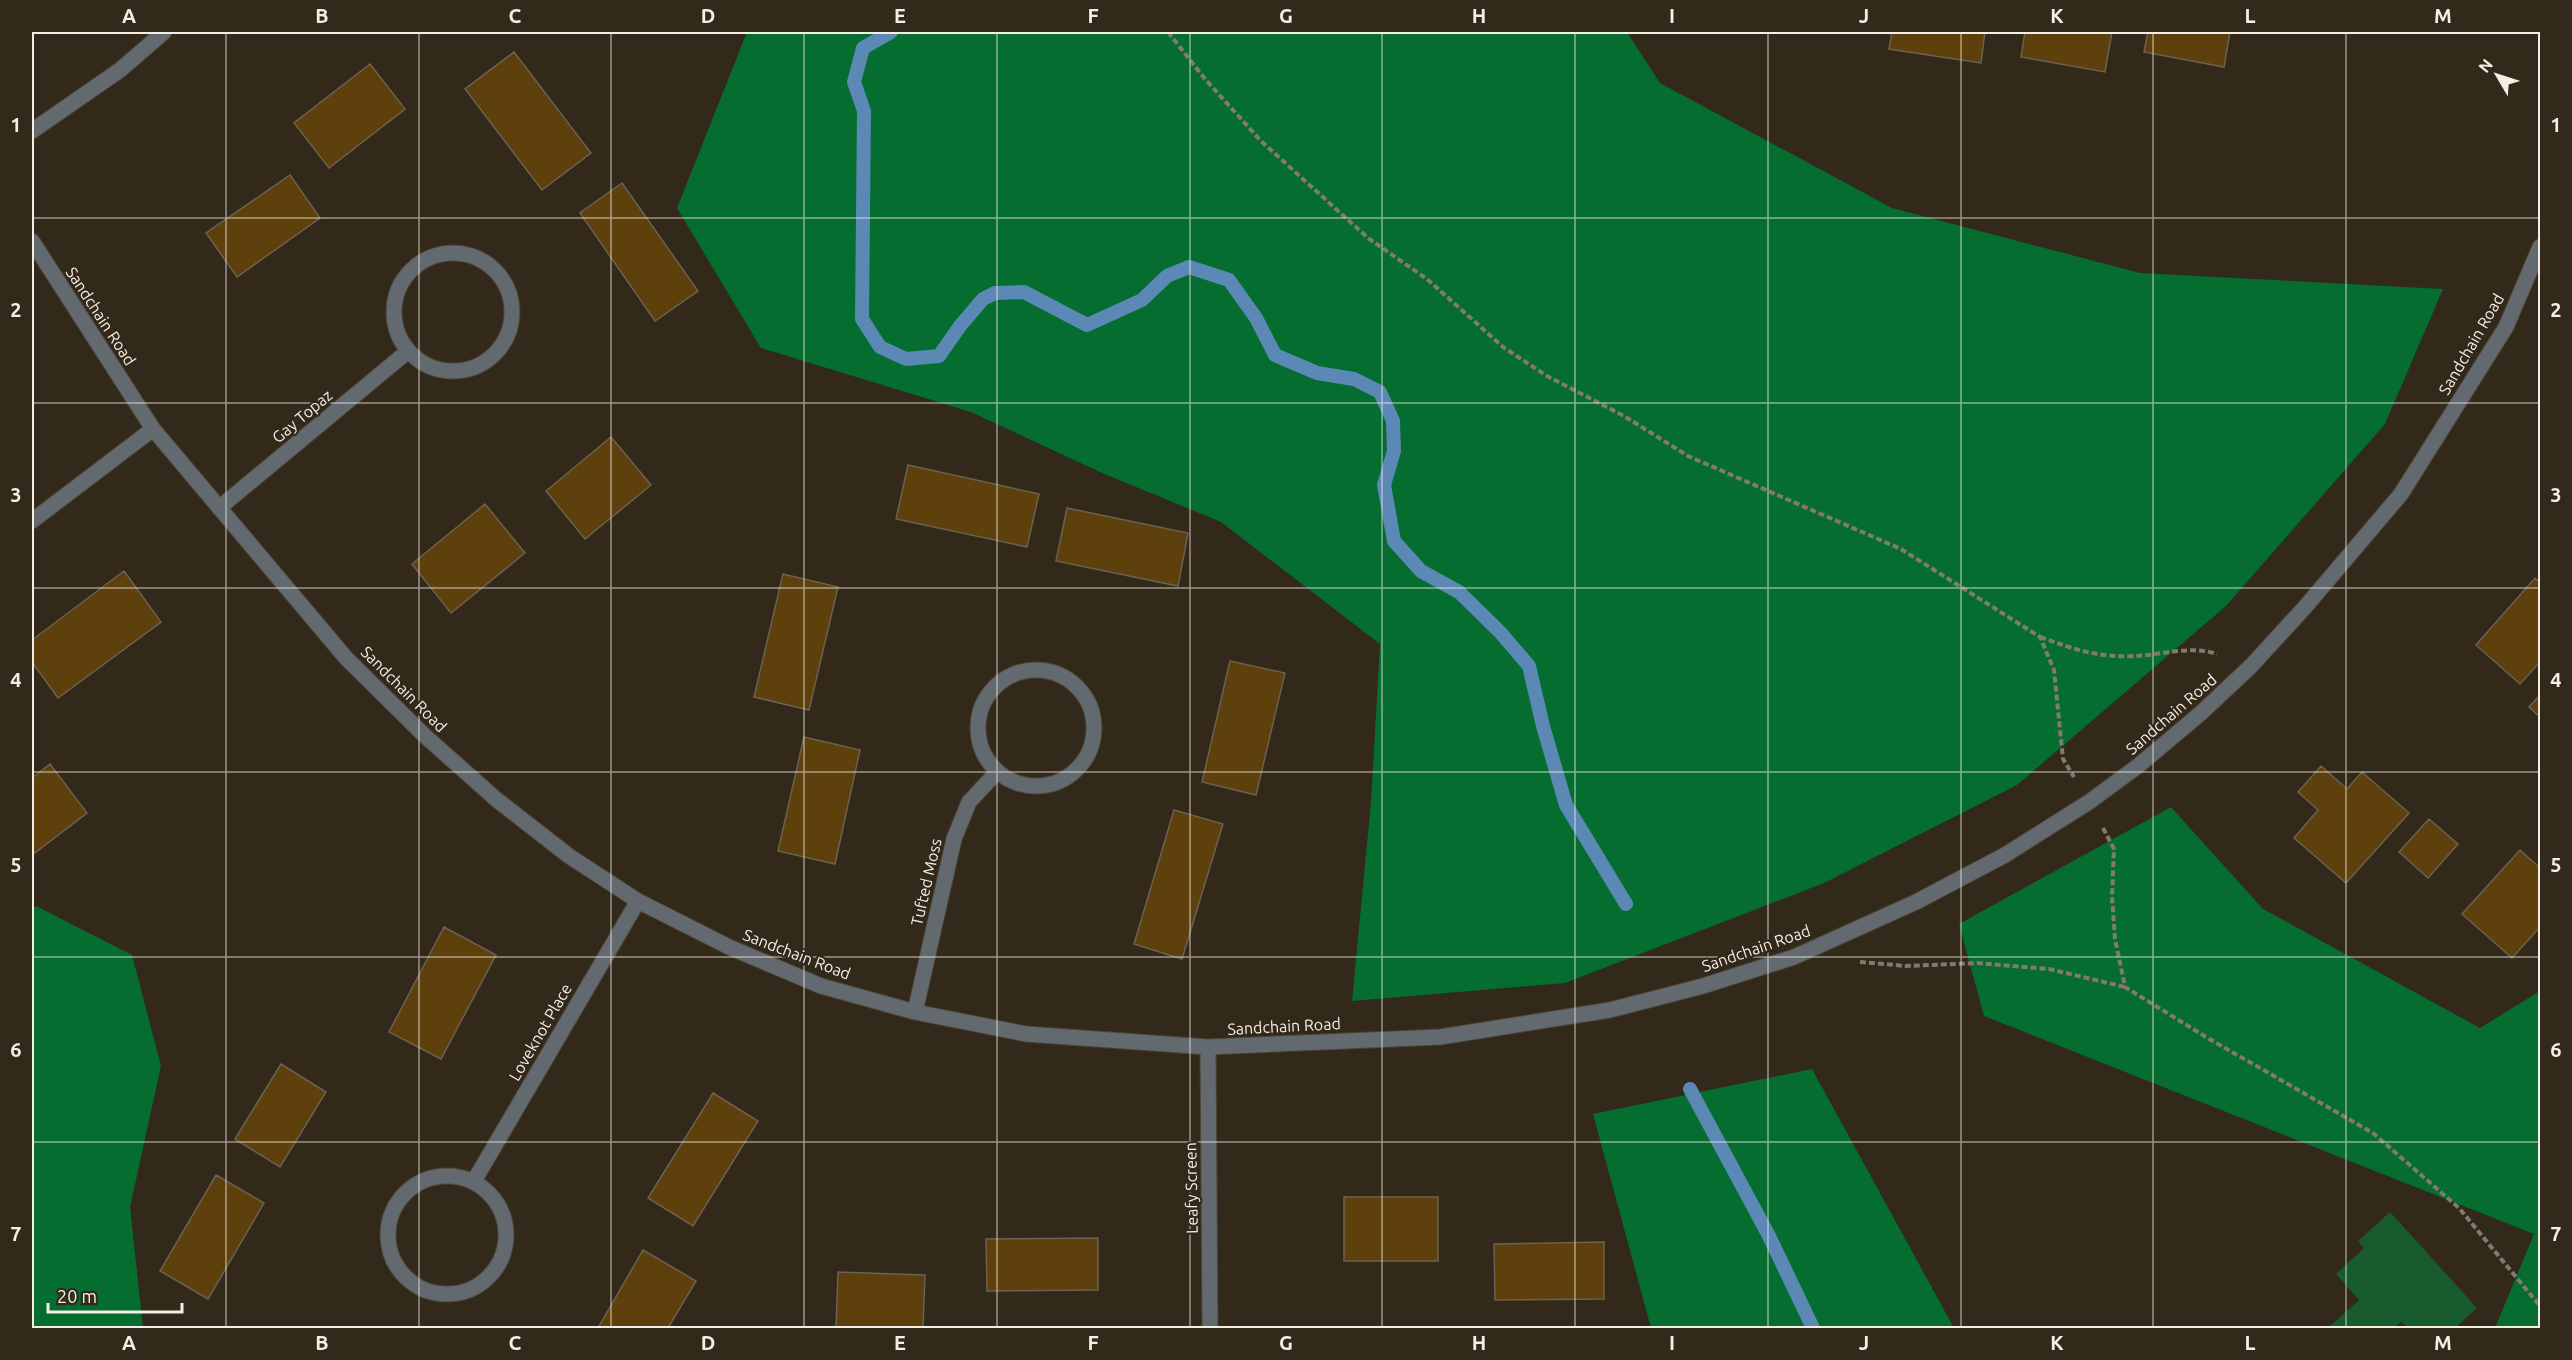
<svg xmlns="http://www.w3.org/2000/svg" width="2572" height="1360" viewBox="0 0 2572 1360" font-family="Ubuntu,sans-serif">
<rect width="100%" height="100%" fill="#32291b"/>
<path fill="#185c2e" d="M 2390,1212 L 2477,1308 L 2455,1328 L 2408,1328 L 2401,1322 L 2393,1328 L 2328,1328 L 2359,1300 L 2336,1274 L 2364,1248 L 2358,1241 Z"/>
<path fill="#056d30" d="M 747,32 L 1627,32 L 1660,83 L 1892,208 L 2140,273 L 2443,289 L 2385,424 L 2226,606 L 2017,785 L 1824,883 L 1565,983 L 1352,1001 L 1371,802 L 1380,644 L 1221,522 L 1100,472 L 971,412 L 761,348 L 677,208 Z
M 2171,807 L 2263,909 L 2480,1028 L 2540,991 L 2540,1328 L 2495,1328 L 2534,1234 L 1984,1016 L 1959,924 Z
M 36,906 L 132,955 L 161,1066 L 130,1207 L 143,1328 L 32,1328 L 32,909 Z
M 1812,1069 L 1954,1328 L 1651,1328 L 1593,1114 Z"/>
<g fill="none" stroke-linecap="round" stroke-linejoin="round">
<path stroke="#5c88b5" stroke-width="14" d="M 891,32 L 863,48 L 854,82 L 864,111 L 862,319 L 880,347 L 906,359 L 939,356 L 960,326 L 983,299 L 995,293 L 1024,292 L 1087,325 L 1142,300 L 1167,276 L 1189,267 L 1229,280 L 1256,318 L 1275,355 L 1317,373 L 1354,379 L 1380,392 L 1393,421 L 1394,451 L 1384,485 L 1394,541 L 1421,571 L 1459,592 L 1500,632 L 1529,666 L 1543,726 L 1566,805 L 1626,904
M 1690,1089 L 1769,1236 L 1813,1328"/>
</g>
<path fill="#5d400b" stroke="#6c6152" stroke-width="1.5" d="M 1892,32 L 1985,32 L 1981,63 L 1889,49 Z
M 2025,32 L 2112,32 L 2105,72 L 2021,57 Z
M 2148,32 L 2230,32 L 2224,67 L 2144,52 Z
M 514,52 L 591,153 L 542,190 L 465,89 Z
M 370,64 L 405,109 L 329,168 L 294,123 Z
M 290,175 L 320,218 L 237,277 L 206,233 Z
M 622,183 L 698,291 L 655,321 L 580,213 Z
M 611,437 L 651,485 L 585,539 L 546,491 Z
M 908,465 L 1039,494 L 1027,547 L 896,519 Z
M 485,504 L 525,553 L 451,613 L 412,564 Z
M 1067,508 L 1188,533 L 1178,586 L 1056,561 Z
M 124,571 L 161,622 L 58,698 L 32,662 L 32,640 Z
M 783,574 L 838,587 L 809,710 L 754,697 Z
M 2535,578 L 2540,583 L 2540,662 L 2520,684 L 2476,645 Z
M 1230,661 L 1285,673 L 1256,795 L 1202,782 Z
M 2540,695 L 2540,717 L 2529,707 Z
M 804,737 L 860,750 L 835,864 L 778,851 Z
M 50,764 L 87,813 L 32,855 L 32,778 Z
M 2321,766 L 2347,789 L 2362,772 L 2409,813 L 2346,883 L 2294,838 L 2318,810 L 2298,792 Z
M 1174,810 L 1223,824 L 1182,959 L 1134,944 Z
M 2429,819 L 2458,844 L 2428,878 L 2399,852 Z
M 2520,850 L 2540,868 L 2540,927 L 2512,958 L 2462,914 Z
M 444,927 L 496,955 L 441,1059 L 389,1032 Z
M 281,1064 L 326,1092 L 280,1167 L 235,1139 Z
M 713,1093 L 758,1121 L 693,1226 L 648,1198 Z
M 216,1175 L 264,1203 L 208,1299 L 160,1271 Z
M 1344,1197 L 1438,1197 L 1438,1261 L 1344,1261 Z
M 1098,1238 L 1098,1290 L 987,1291 L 986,1239 Z
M 1604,1242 L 1604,1299 L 1495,1300 L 1494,1244 Z
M 643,1250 L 696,1281 L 668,1328 L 598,1328 Z
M 838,1272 L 925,1275 L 923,1328 L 836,1328 Z"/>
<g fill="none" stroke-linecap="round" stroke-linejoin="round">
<g stroke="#4d4537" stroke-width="17">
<path id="minor" d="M 32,131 L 120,70 L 164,32
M 32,241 L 153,429 L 346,658 L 425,736 L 497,800 L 569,856 L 638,901 L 729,947 L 821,986 L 915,1012 L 1026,1034 L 1208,1047 L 1440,1037 L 1610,1010 L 1703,986 L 1794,957 L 1916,902 L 2005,855 L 2089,802 L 2138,766 L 2201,713 L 2251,666 L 2306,606 L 2401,494 L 2506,327 L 2540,247
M394 312a59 59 0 1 1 118 0a59 59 0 1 1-118 0Z
M 219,508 L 407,352
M 32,521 L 153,429
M978 728a58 58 0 1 1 116 0a58 58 0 1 1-116 0Z
M 915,1012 L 954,839 L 969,802 L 997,772
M 1208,1047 L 1210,1328
M388 1235a59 59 0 1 1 118 0a59 59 0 1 1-118 0Z
M 474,1181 L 638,901"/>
</g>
<path stroke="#827a6e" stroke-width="4" stroke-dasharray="6 3" stroke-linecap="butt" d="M 1168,32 L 1205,79 L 1261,141 L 1368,238 L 1427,279 L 1503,347 L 1547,376 L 1624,416 L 1688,456 L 1901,549 L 2040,637 L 2054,670 L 2063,759 L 2074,777
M 2040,637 C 2073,649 2099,658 2134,656 C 2161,655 2191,645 2217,654
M 2103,828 L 2114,849 L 2112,897 L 2115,939 L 2125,987 L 2206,1037 L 2373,1133 L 2459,1208 L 2540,1306
M 1860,962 L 1906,966 L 1978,963 L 2049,969 L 2125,987"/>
<use href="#minor" stroke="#626a6f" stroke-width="15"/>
</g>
<path fill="none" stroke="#f4eee5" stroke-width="1.5" stroke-opacity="0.55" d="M 226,32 L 226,1328M 419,32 L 419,1328M 611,32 L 611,1328M 804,32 L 804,1328M 997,32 L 997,1328M 1190,32 L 1190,1328M 1382,32 L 1382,1328M 1575,32 L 1575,1328M 1768,32 L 1768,1328M 1961,32 L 1961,1328M 2153,32 L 2153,1328M 2346,32 L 2346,1328M 32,218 L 2540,218M 32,403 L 2540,403M 32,588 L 2540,588M 32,772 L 2540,772M 32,957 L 2540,957M 32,1142 L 2540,1142"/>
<g text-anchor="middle" stroke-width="4.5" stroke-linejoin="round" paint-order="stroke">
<g font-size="16" fill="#f4eee5" stroke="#32291b">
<text transform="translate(101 316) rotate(57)" y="6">Sandchain Road</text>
<text transform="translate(2471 344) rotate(-60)" y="6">Sandchain Road</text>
<text transform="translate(302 416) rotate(-40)" y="6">Gay Topaz</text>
<text transform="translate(404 689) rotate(45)" y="6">Sandchain Road</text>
<text transform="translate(2171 714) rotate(-41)" y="6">Sandchain Road</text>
<text transform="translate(926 882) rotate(-77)" y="6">Tufted Moss</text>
<text transform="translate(1756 948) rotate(-19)" y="6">Sandchain Road</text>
<text transform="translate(797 954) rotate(21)" y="6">Sandchain Road</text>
<text transform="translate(1284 1026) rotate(-3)" y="6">Sandchain Road</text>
<text transform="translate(540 1032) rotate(-60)" y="6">Loveknot Place</text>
<text transform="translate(1191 1188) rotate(-91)" y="6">Leafy Screen</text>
</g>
</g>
<rect width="2572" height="1360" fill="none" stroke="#32291b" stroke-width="66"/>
<g transform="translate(2497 75) rotate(309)" stroke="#32291b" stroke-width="4.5" paint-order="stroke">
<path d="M0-4.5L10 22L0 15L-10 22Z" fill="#f4eee5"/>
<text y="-9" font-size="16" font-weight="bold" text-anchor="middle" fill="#f4eee5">N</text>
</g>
<path d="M48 1303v9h134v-9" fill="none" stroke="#f4eee5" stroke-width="3"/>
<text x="57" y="1303" font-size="18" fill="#f4eee5" stroke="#32291b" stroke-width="4.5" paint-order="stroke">20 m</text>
<rect x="33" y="33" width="2506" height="1294" fill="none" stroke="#f4eee5" stroke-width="2"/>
<g font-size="20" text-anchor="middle" font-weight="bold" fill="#f4eee5">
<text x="129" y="23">A</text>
<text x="322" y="23">B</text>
<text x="515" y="23">C</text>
<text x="708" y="23">D</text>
<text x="900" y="23">E</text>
<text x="1093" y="23">F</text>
<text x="1286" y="23">G</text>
<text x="1479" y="23">H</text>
<text x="1672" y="23">I</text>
<text x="1864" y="23">J</text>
<text x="2057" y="23">K</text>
<text x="2250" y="23">L</text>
<text x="2443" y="23">M</text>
<text x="16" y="132">1</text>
<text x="2556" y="132">1</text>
<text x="16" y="317">2</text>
<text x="2556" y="317">2</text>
<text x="16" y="502">3</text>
<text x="2556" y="502">3</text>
<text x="16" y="687">4</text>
<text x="2556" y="687">4</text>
<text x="16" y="872">5</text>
<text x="2556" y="872">5</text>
<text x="16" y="1057">6</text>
<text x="2556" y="1057">6</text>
<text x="16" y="1241">7</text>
<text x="2556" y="1241">7</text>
<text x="129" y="1350">A</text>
<text x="322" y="1350">B</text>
<text x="515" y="1350">C</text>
<text x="708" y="1350">D</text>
<text x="900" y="1350">E</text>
<text x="1093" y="1350">F</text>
<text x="1286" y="1350">G</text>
<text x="1479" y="1350">H</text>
<text x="1672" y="1350">I</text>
<text x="1864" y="1350">J</text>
<text x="2057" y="1350">K</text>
<text x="2250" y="1350">L</text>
<text x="2443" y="1350">M</text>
</g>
</svg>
